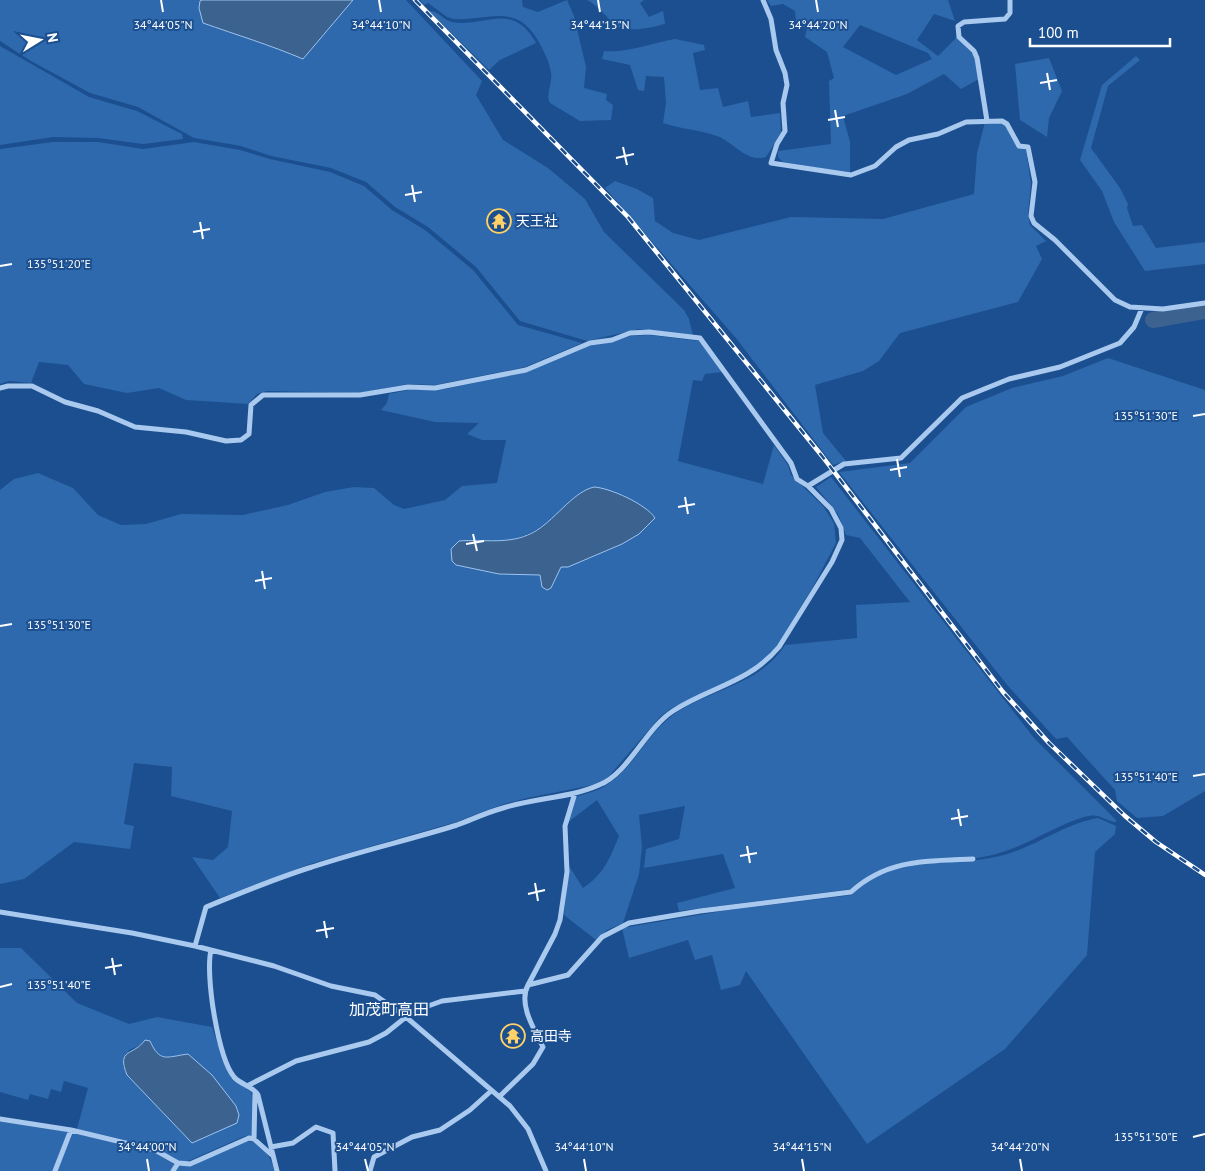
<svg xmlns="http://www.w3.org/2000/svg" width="1205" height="1171" viewBox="0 0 1205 1171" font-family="'PT Sans','Noto Sans JP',sans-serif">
<rect width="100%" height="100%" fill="#1b4f8f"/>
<path fill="#2e69ad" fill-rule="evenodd" d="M 0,0 L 202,0 L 200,1 L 203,23 C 237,35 270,45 303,59 L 353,0 L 406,0 L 482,81 L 476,95 L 503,140 L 548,168 L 585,199 L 604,232 L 684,310 L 689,319 L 693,335 L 639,329 L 587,341 L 520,321 L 476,267 L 428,227 L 395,207 L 366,182 L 331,168 L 271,156 L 241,146 L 194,138 L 138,107 L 90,93 L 31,61 L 0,41 Z
M 420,0 L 522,0 L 523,7 L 538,12 L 567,0 L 574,16 L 586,67 L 584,88 L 607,94 L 606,100 L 613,105 L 611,120 L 580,121 L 550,103 C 545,94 553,83 551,73 C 550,63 544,52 540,44 C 517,1 491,21 454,19 L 447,17 L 428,3 L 424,5 Z
M 587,0 L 644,0 L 640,3 L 649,17 L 663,11 L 665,24 C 648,28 625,35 611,21 C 603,13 597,5 587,0 Z
M 767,0 L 948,0 L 955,21 L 934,14 L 917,40 L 938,56 L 957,37 L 974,55 L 979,79 L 961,89 L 944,74 L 907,94 L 843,116 L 850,142 L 850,173 L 783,162 L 778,157 L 778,151 L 831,144 L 829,81 L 834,78 L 827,52 L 805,37 L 807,29 L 796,22 L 795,11 L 783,4 L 771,6 ZM 860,25 L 928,53 L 932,59 L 896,75 L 843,47 Z
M 429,11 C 438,10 443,20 452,22 C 485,28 512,0 536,43 L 500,60 L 489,70 Z
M 675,39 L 704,45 L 705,50 L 693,53 L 700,90 L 718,88 L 723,107 L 748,101 L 751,117 L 780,113 L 781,133 L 766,157 C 746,163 734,142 717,136 C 700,130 681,129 663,123 L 666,103 L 664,77 L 646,76 L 644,91 L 638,90 L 630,65 L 602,59 L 604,51 C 629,53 651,43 675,39 Z
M 0,46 L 89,97 L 137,111 L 182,134 L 183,139 L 143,144 L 98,138 L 53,137 L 0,145 Z
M 1136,56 L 1140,60 L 1108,86 L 1091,148 L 1120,188 L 1128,204 L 1127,208 L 1133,226 L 1142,225 L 1156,248 L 1205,242 L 1205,264 L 1145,271 L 1114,222 L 1102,191 L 1080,160 L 1102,85 Z
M 1049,58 L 1062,91 L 1049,118 L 1047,137 L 1020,120 L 1015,64 Z
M 985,122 L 1003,122 C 1011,133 1011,146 1026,150 L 1031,184 L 1028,213 L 1030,225 L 1046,241 L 1036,246 L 1042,259 L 1018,302 L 900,333 L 879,361 L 863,371 L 815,385 L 823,433 L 846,461 L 833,465 L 736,338 L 605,188 L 615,181 L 637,189 L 653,198 L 655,221 L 673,233 L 699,240 L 791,217 L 883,219 L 974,194 L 977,153 Z
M 53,142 L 98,142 L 143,149 L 194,142 L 240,150 L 270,159 L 330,172 L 364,186 L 392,210 L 425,230 L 473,270 L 518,325 L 582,343 L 525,367 L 435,385 L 408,384 L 360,393 L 267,391 L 257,394 L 248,404 L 186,400 L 159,388 L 127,393 L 84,384 L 68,365 L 39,362 L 31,383 L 9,381 L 0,384 L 0,149 Z
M 649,335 L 699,341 L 722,372 L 705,374 L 702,381 L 693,380 L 678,461 L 763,484 L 774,445 L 788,465 L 791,475 L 823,506 L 834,523 L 836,543 L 814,585 L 776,648 L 757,668 L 670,709 L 660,717 L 609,776 L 598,784 L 527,798 L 501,805 L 456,822 L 310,864 L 220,898 L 192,857 L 213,860 L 228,847 L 232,811 L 171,796 L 172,767 L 134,763 L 124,824 L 134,826 L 130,849 L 74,842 L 24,879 L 0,884 L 0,490 L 14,479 L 38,473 L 73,488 L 98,515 L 121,525 L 146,524 L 181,514 L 243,515 L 288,505 L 325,492 L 354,487 L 374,488 L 394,505 L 404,509 L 445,500 L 462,486 L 497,483 L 506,440 L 482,440 L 467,434 L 479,423 L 435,422 L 381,410 L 387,403 L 389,394 L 408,390 L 445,389 L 527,372 L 588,346 L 613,342 L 630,336 ZM 584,490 L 652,522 L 622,544 L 568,567 L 561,567 L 551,588 L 542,587 L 540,575 L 451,549 L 459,541 C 472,540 486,542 499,541 C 534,540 559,513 584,490 Z
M 1108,358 L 1205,390 L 1205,791 L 1163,816 L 1137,818 L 1117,801 L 1115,790 L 1067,737 L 1056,739 L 1008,686 L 839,472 L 910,463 L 966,407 L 1012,388 L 1063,376 Z
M 831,477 L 1034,738 L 1116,820 L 1116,822 C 1102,820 1100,812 1084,817 C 1054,826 1027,846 996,854 C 944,868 897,849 852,889 L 679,911 L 677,903 L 735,888 L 723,854 L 644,868 L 646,849 L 679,839 L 685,806 L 639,815 L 642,847 L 639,874 L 623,923 L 607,930 L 596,940 L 564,915 L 569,866 L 583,888 C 604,874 610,858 619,836 L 597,800 L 567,823 L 576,797 C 587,793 598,791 608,784 C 634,767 647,734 673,715 C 709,689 759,686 785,645 L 857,638 L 856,605 L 910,602 L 860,538 L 846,535 L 838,514 L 816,487 Z
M 1098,818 L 1116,826 L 1115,834 L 1095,852 L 1087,955 L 1005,1049 L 867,1144 L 746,971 L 740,985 L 721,990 L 712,955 L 695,960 L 688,940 L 629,958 L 622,928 L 728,910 L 852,895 C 888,853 946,868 995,857 C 1032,850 1062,824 1098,818 Z
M 0,948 L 21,948 L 77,1003 L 129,1024 L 157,1017 L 212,1027 C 222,1055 225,1075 251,1092 L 253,1102 L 252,1136 L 245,1136 L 186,1162 L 179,1161 L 156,1147 L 77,1129 L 88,1088 L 64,1081 L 61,1092 L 51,1089 L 48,1099 L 30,1094 L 28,1100 L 0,1092 ZM 150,1041 C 160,1063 166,1057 188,1054 L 212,1075 L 238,1110 L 192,1142 L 127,1075 L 123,1066 L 129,1050 Z
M 0,1120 L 69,1132 L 53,1171 L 0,1171 Z
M 73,1133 L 154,1152 L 175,1165 L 171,1171 L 57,1171 Z
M 249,1141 C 262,1143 273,1159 274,1171 L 175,1171 L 178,1166 L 191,1165 Z"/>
<path fill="#3c6290" stroke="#9cc4f0" d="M 202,0 L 353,0 L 303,59 C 270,45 237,35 203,23 L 199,8 L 200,1 Z
M 594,487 C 610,488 646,504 655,518 L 639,534 L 622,544 L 568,567 L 561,567 L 551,588 L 547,590 L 542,587 L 540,575 L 499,574 L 456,565 L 452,561 L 451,549 L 459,541 C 484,539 509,545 532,533 C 554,522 572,492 594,487 Z
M 145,1040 L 150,1041 C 160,1063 166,1057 188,1054 L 212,1075 L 236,1106 L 239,1115 L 237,1123 L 192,1143 L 127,1075 C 116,1048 134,1056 145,1040 Z"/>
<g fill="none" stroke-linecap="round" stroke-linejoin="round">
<path stroke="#3c6290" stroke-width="16" d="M 1153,320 L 1205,311"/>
<path stroke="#a9c9ee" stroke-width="5" d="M 763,0 L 771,19 L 776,50 L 785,73 L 787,85 L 783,103 L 785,131 L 777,144 L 771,163 L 851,175 L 875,166 L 896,147 L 909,140 L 938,134 L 966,122 L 1002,121 L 1007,124 L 1019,146 L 1028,147 L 1035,182 L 1031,216 L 1034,223 L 1055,240 L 1115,300 L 1130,307 L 1163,309 L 1205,303
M 987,121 L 977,58 L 974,51 L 959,37 L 958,26 L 964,22 L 1005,19 L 1010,13 L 1010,0
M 0,388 L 8,386 L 32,386 L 65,402 L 98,411 L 135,427 L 186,432 L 226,441 L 241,440 L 249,434 L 251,405 L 263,395 L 360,395 L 408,387 L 435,388 L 526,370 L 590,343 L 612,340 L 630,333 L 649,332 L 700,338 L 791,463 L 797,479 L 808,486 L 831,509 L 841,528 L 842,540 L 832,562 L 779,647 C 749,683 710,687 673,711 C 645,729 629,773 599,785 C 570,798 534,798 503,808 C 488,812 473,819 457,825 C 409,840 360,851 312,867 C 276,878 241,893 206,907 L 195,946
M 808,486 L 844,464 L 901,458 L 962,398 L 1009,379 L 1060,367 L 1120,343 L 1134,327 L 1142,308
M 0,912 L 132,933 L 195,946 L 274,966 L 331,986 L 375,995 L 406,1017 L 510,1106 L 528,1129 L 546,1171
M 211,950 C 205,975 218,1057 234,1077 C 241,1085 253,1086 258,1095 L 277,1171
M 528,985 L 555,934 L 560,920 L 567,872 L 565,826 L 575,793
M 403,1015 L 442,1001 L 525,991
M 247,1086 L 296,1061 L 369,1042 L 386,1033 L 406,1017
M 500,1096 L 533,1064 L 543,1047 C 534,1029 518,1004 528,985 L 568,975 L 602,937 L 629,923 L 700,911 L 851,892 C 887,859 926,861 973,859
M 0,1119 L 71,1130 L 55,1171
M 71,1130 L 155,1150 L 178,1163 L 190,1164 L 249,1138 L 254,1139 L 273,1156
M 254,1139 L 255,1092
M 271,1147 L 293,1143 L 316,1127 L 333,1133 L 335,1171
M 173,1171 L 178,1163
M 370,1171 L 374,1157 L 412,1137 L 440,1130 L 470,1110 L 491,1091"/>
<g stroke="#fff" stroke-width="4.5">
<path id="rail" d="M 415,0 L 628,217 L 822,456 L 1003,692 L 1049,743 L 1125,816 L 1156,842 L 1205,875"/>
</g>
<use href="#rail" stroke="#1b4f8f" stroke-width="2.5" stroke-dasharray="8" stroke-linecap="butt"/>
</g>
<path fill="none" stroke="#fff" stroke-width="2" d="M 161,0 L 163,12M 379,0 L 381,12M 598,0 L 600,12M 816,0 L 818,12M 1047,73 L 1050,90M 1040,83 L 1057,80M 835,110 L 838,127M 828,120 L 845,117M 623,147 L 627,165M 616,158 L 634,154M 412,185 L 415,202M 405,195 L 422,192M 200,222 L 203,239M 193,232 L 210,229M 0,266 L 12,264M 1193,416 L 1205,414M 897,459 L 900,477M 890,470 L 907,467M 685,497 L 688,514M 678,507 L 695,504M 473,534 L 477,551M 466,544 L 484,541M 262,571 L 265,589M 255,581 L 272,578M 0,626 L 12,624M 1193,776 L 1205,774M 958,809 L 961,826M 951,819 L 968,816M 747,846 L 750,863M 740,856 L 757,853M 535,883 L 538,901M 528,894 L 545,890M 324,921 L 327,938M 316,931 L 334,928M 112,958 L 115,975M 105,968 L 122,965M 0,987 L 12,984M 1193,1137 L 1205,1134M 147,1159 L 149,1171M 365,1159 L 368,1171M 584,1159 L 586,1171M 802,1159 L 804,1171M 1020,1159 L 1022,1171"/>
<defs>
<g id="temple-ring" transform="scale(1.25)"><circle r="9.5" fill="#1b4f8f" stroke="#ffd166" stroke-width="1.5"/><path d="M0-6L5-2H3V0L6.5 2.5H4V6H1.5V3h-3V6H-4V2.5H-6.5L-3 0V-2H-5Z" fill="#ffd166"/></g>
</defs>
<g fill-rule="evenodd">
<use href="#temple-ring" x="499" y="221"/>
<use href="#temple-ring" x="513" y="1036"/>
</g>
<g text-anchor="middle" stroke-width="4" stroke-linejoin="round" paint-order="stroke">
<g font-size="14" fill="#fff" stroke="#1b4f8f" text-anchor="start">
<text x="516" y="226">天王社</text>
<text x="530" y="1041">高田寺</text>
</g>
<g font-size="16" fill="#fff" stroke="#1b4f8f">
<text x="389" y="1015">加茂町高田</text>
</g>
</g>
<g font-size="12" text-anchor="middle" fill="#fff" stroke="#1b4f8f" stroke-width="4" stroke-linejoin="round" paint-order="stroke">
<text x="163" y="29">34°44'05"N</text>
<text x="381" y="29">34°44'10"N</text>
<text x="600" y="29">34°44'15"N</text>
<text x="818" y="29">34°44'20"N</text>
<text x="59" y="268">135°51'20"E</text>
<text x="1146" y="420">135°51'30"E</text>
<text x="59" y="629">135°51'30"E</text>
<text x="1146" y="781">135°51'40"E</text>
<text x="59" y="989">135°51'40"E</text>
<text x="1146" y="1141">135°51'50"E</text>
<text x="147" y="1151">34°44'00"N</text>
<text x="365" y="1151">34°44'05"N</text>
<text x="584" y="1151">34°44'10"N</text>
<text x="802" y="1151">34°44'15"N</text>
<text x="1020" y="1151">34°44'20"N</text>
</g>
<g transform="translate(40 40) rotate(80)" stroke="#1b4f8f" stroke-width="4" paint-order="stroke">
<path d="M0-4L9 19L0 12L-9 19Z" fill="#ffffff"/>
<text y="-8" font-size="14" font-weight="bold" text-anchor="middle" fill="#ffffff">N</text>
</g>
<path d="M1030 38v8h140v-8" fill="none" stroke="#ffffff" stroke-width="2.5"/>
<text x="1038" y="38" font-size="15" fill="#ffffff" stroke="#1b4f8f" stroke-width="4" paint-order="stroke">100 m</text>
</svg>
